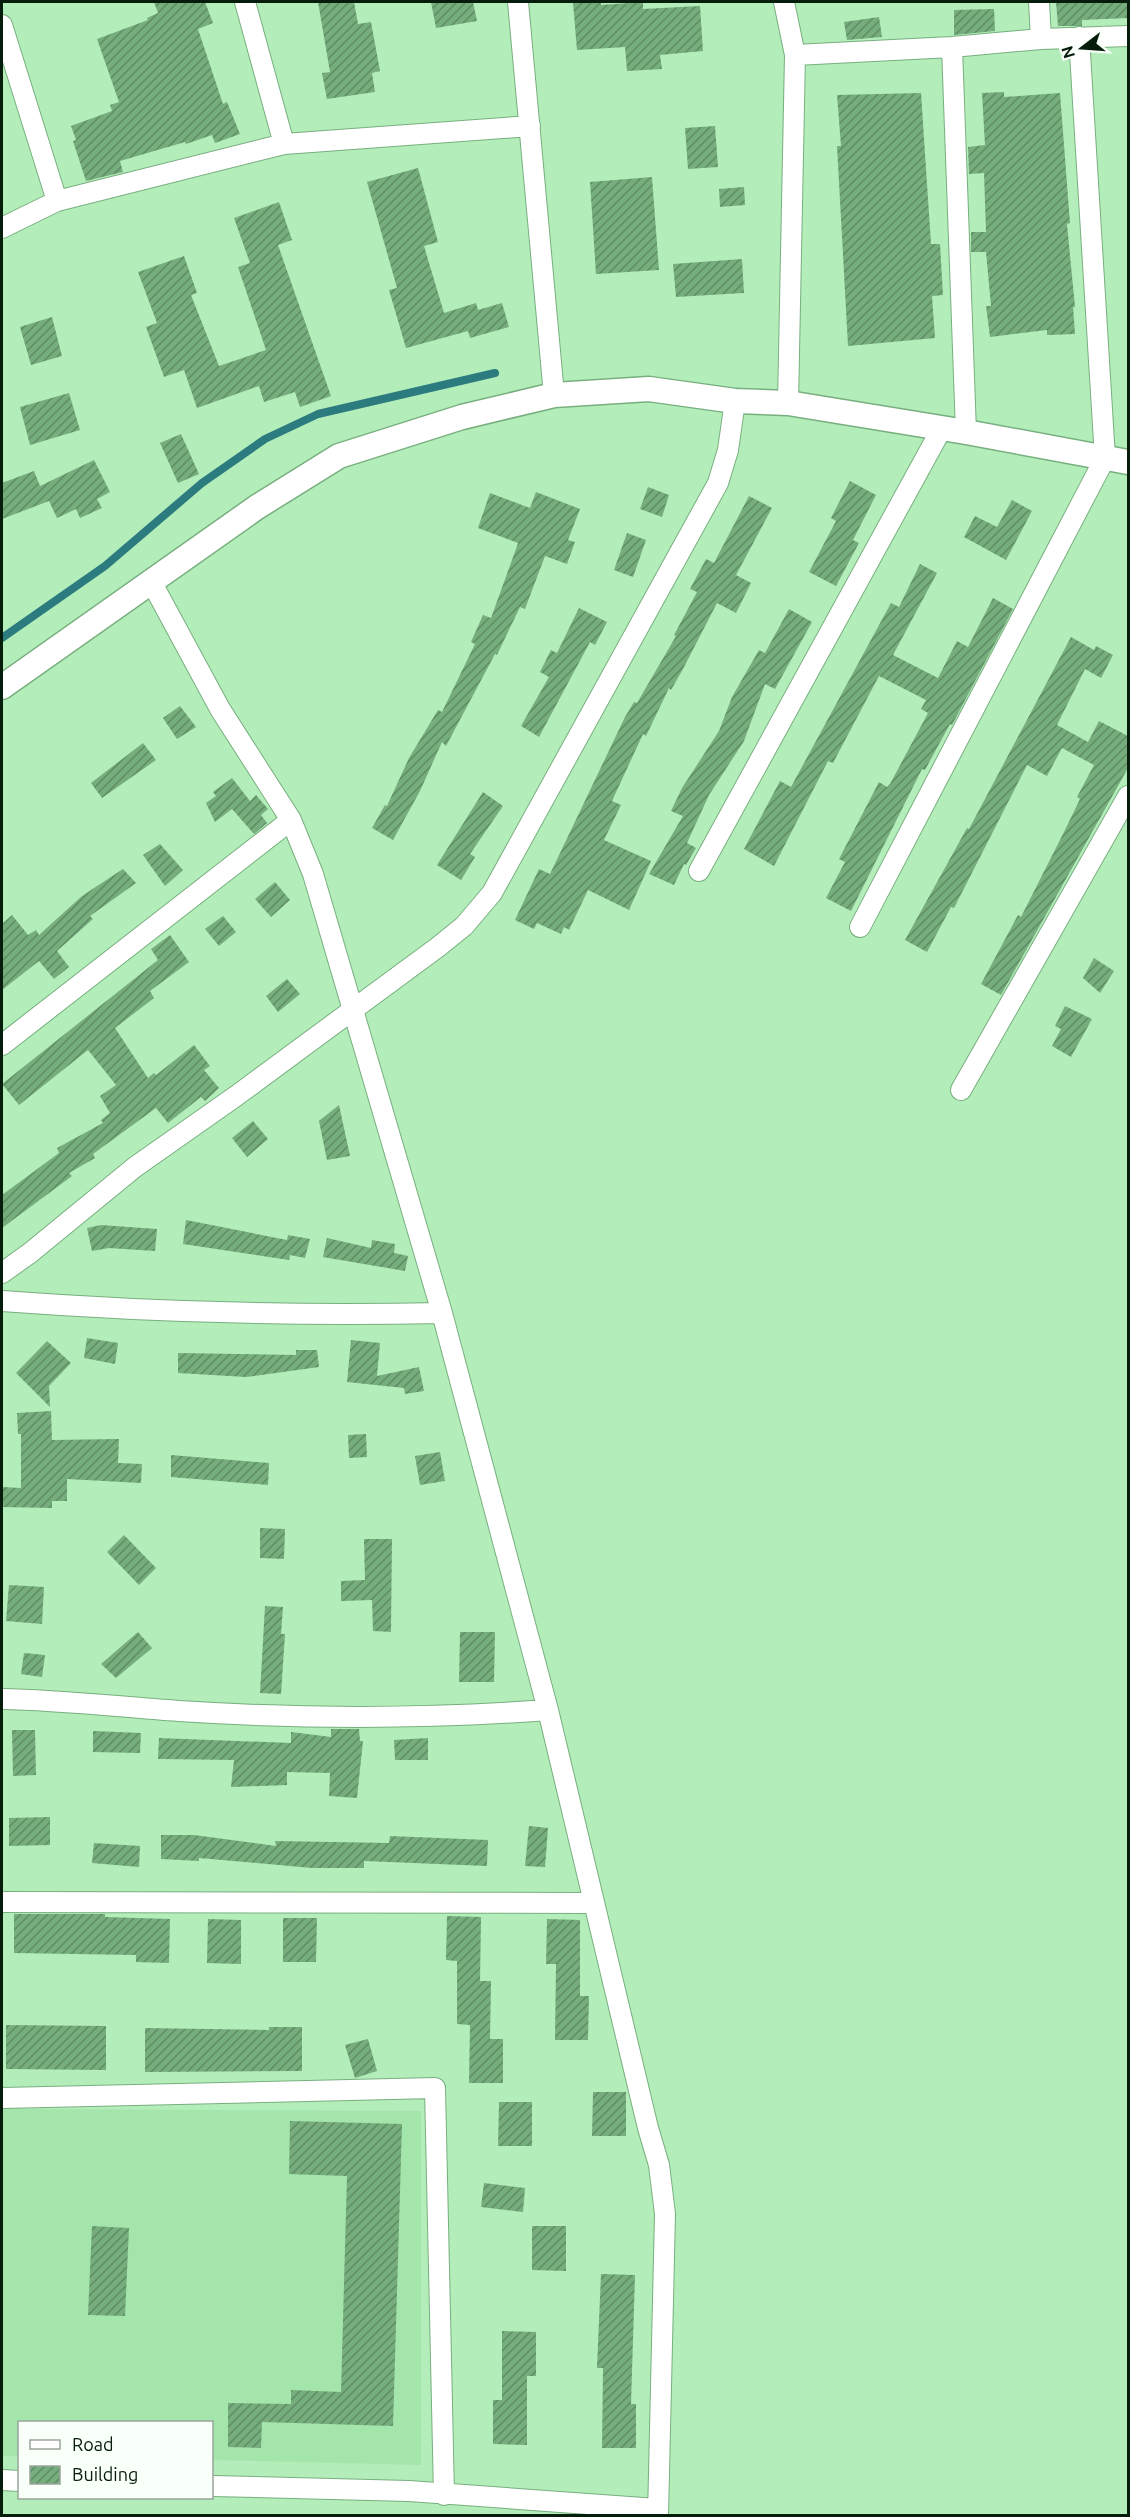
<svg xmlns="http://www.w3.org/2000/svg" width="1130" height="2517" viewBox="0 0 1130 2517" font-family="Ubuntu,sans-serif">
<defs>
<pattern id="building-hatch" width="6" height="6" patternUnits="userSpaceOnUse" patternTransform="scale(1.5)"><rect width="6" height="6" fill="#76ad7d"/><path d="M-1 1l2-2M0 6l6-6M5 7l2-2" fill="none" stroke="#5f8c65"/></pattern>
</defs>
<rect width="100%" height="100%" fill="#b3edba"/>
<path fill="#a4e5ac" d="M 2,2109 L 421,2111 L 421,2465 L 212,2460 L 212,2422 L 20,2422 L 19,2456 L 2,2456 Z"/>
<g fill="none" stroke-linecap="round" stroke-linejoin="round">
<path stroke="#2b7b7f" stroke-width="8" d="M 2,638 L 105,566 L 202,483 L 265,439 L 318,414 L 495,373"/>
</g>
<path fill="url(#building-hatch)" d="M 154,2 L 205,2 L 213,23 L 198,29 L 223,104 L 227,102 L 240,134 L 215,143 L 212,135 L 186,144 L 185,142 L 120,161 L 123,172 L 86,181 L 73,141 L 76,140 L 71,126 L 112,111 L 110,105 L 119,102 L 97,39 L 148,20 L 147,18 L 158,13 Z
M 318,2 L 354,2 L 358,24 L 371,22 L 380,71 L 372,73 L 375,92 L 327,99 L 322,73 L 330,72 Z
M 431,2 L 473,2 L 477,21 L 436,28 Z
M 601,2 L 601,5 L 643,2 L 643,9 L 700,6 L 703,51 L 660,55 L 662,69 L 627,71 L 625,47 L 577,50 L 573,3 Z
M 1056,2 L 1128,2 L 1128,18 L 1082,20 L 1082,26 L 1058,26 Z
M 994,9 L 995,31 L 954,35 L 954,10 Z
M 879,17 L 882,37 L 847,40 L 844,22 Z
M 1004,92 L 1004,97 L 1060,93 L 1070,223 L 1067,224 L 1075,307 L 1073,307 L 1075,334 L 1047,335 L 1047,330 L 990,337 L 986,306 L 991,306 L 986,252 L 971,252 L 971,232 L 986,232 L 984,173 L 969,174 L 968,147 L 985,145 L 982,93 Z
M 921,93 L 931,244 L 940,244 L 943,295 L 932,296 L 935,338 L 848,346 L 837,146 L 841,146 L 837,95 Z
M 715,126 L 718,167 L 688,169 L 685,128 Z
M 418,168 L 438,242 L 424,246 L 444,313 L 476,303 L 478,310 L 502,303 L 509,327 L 470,338 L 468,331 L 406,348 L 389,290 L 397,288 L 367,182 Z
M 652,177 L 659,270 L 596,274 L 590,182 Z
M 744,187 L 745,205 L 720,207 L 719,189 Z
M 279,202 L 292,240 L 278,245 L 331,396 L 300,407 L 295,392 L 264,402 L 259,386 L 197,408 L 184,370 L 164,377 L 146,327 L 157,323 L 138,272 L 184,256 L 197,293 L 191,295 L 219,366 L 266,350 L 238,267 L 250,263 L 234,218 Z
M 742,259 L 744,293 L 676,297 L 673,264 Z
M 52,317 L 62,356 L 31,365 L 20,327 Z
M 69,393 L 80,430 L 30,445 L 20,407 Z
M 181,434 L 199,474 L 178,483 L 160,443 Z
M 94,460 L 110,492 L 97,499 L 102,508 L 80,518 L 76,509 L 57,518 L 49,501 L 2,519 L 2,483 L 34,471 L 40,486 Z
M 850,481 L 876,495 L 853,540 L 859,543 L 836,586 L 809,572 L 836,521 L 831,518 Z
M 648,487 L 669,495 L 662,517 L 640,509 Z
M 536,492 L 580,509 L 568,540 L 575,542 L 567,564 L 545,556 L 525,609 L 520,607 L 497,655 L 495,654 L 446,746 L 442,742 L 420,791 L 393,840 L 372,828 L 385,805 L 387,806 L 409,758 L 438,710 L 442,712 L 475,644 L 471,642 L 483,615 L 491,618 L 517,546 L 518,543 L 478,528 L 490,493 L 530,508 Z
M 749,496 L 772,508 L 736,575 L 751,583 L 736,613 L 717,603 L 683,669 L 671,690 L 669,688 L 646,736 L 643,734 L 612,801 L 621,805 L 604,840 L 651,861 L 629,910 L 588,890 L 569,930 L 564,927 L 561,934 L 537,923 L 534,929 L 515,920 L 539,869 L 550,874 L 625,717 L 634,702 L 637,703 L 676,636 L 674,635 L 697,592 L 690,589 L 706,559 L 714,563 Z
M 1012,500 L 1032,511 L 1006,560 L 964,537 L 975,516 L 997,527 Z
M 627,533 L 646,540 L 633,577 L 614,570 Z
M 920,564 L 937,573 L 893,655 L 938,678 L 957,641 L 968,647 L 993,598 L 1013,609 L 952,725 L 950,724 L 925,770 L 922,769 L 851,911 L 826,898 L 845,862 L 839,859 L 879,782 L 887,787 L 890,784 L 928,713 L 921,709 L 926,700 L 879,676 L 833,763 L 828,761 L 774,866 L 744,849 L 780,781 L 791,787 L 891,603 L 899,607 Z
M 579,608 L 607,622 L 595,645 L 590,642 L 539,737 L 521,726 L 549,677 L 540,672 L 551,650 L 557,653 Z
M 789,609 L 812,622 L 775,689 L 765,684 L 744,741 L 709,795 L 687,843 L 696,848 L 686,865 L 684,864 L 674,885 L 649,874 L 683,816 L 671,811 L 682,788 L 719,731 L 732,697 L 759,650 L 765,653 Z
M 1071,637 L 1094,650 L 1096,646 L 1113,655 L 1101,678 L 1085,669 L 1057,725 L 1088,742 L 1099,721 L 1128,736 L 1128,768 L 1001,995 L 981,984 L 1018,915 L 1021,917 L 1064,832 L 1080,799 L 1077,797 L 1094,765 L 1062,748 L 1047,776 L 1027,765 L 954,908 L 951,907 L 927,952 L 905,940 L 967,828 L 969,829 Z
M 180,706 L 196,727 L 177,739 L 163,718 Z
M 143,743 L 156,760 L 102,798 L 91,783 Z
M 232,778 L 250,801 L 256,795 L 268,809 L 261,815 L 267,823 L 254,834 L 232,809 L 215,822 L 206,803 L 216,796 L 213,792 Z
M 483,792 L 503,806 L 470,854 L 475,857 L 461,880 L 437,865 Z
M 160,844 L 183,870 L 165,886 L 143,855 Z
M 123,869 L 136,883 L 90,916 L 93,919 L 57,951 L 69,967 L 54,979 L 39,961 L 2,990 L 2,924 L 12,915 L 28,935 L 36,930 L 39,935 L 82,896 Z
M 275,882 L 290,900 L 271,917 L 255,899 Z
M 223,916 L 236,932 L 219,946 L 205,929 Z
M 170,935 L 189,962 L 150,991 L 154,998 L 115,1028 L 148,1078 L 154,1073 L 156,1075 L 194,1045 L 210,1066 L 204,1070 L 219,1088 L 205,1101 L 201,1097 L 168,1123 L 156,1108 L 93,1154 L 95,1158 L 69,1173 L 72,1176 L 2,1228 L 2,1195 L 59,1153 L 57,1148 L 103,1123 L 101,1120 L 110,1113 L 100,1096 L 116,1085 L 88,1050 L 19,1105 L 2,1084 L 158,960 L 151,949 Z
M 1094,958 L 1114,971 L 1100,993 L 1083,978 Z
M 287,979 L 300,994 L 278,1012 L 266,996 Z
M 1065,1006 L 1092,1019 L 1071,1057 L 1052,1046 L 1061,1029 L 1055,1026 Z
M 339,1105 L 350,1156 L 327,1160 L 319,1121 Z
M 253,1121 L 268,1139 L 247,1157 L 232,1138 Z
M 186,1220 L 287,1240 L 288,1235 L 310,1239 L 305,1258 L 290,1255 L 289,1260 L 183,1244 Z
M 101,1225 L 157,1229 L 155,1251 L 109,1248 L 92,1251 L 87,1228 Z
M 327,1238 L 371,1248 L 372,1240 L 395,1244 L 394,1253 L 408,1256 L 405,1271 L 323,1257 Z
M 87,1338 L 118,1343 L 115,1364 L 84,1358 Z
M 351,1340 L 380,1343 L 377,1376 L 419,1367 L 424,1391 L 405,1394 L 404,1388 L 347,1382 Z
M 47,1341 L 71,1363 L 49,1386 L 50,1407 L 16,1373 Z
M 296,1350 L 317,1350 L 319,1367 L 246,1377 L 178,1373 L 178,1353 L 296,1355 Z
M 51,1411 L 52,1440 L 119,1439 L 118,1463 L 142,1464 L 141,1483 L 67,1479 L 67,1501 L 52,1501 L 52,1508 L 2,1507 L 2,1487 L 21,1488 L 21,1434 L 18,1434 L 17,1413 Z
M 366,1434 L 367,1457 L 349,1458 L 348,1435 Z
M 440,1452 L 445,1481 L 420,1485 L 415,1456 Z
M 171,1455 L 269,1463 L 268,1485 L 171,1477 Z
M 260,1528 L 285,1529 L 284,1559 L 260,1558 Z
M 124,1535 L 156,1568 L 139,1585 L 107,1552 Z
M 364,1539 L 392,1539 L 391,1632 L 373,1631 L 372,1600 L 341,1601 L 341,1581 L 365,1580 Z
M 9,1585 L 44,1587 L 42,1624 L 6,1621 Z
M 265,1606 L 283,1607 L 281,1634 L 285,1634 L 281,1694 L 260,1693 Z
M 138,1632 L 152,1648 L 116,1678 L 101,1664 Z
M 460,1632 L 495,1632 L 494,1682 L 459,1682 Z
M 24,1653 L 45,1655 L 42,1677 L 21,1674 Z
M 331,1729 L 359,1729 L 360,1741 L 363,1741 L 357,1798 L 329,1796 L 330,1773 L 287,1772 L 287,1785 L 231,1787 L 234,1760 L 158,1759 L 159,1738 L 291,1743 L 291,1732 L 331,1737 Z
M 12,1730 L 35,1730 L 36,1775 L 13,1776 Z
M 93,1731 L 141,1733 L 140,1753 L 93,1752 Z
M 428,1738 L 428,1760 L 395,1760 L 394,1740 Z
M 50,1817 L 50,1845 L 9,1846 L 9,1818 Z
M 529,1826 L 548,1828 L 545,1867 L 525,1866 Z
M 161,1835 L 194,1835 L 276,1846 L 275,1841 L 389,1843 L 390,1836 L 488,1840 L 487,1866 L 364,1861 L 364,1868 L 312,1868 L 199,1858 L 199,1861 L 161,1859 Z
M 94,1843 L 140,1846 L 139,1867 L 92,1863 Z
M 14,1914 L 105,1914 L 105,1917 L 170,1919 L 169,1963 L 136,1962 L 136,1955 L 14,1953 Z
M 447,1916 L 481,1917 L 480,1981 L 491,1981 L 490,2039 L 503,2039 L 503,2083 L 469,2083 L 470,2025 L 457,2024 L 457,1961 L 446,1960 Z
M 283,1918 L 317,1918 L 316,1962 L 283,1962 Z
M 208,1919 L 241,1920 L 241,1964 L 207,1963 Z
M 547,1919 L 580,1920 L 580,1996 L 589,1996 L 588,2040 L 555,2040 L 556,1964 L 546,1964 Z
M 6,2025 L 106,2026 L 106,2070 L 6,2069 Z
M 269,2027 L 302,2027 L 302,2071 L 145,2072 L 145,2028 L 269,2030 Z
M 368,2039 L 377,2071 L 355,2078 L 345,2045 Z
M 593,2092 L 626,2092 L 626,2136 L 592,2136 Z
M 499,2102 L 532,2102 L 532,2146 L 498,2146 Z
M 290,2121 L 402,2124 L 393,2426 L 262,2422 L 261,2448 L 228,2447 L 228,2403 L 291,2404 L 291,2390 L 341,2392 L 347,2176 L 289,2174 Z
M 484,2183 L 525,2188 L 523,2212 L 481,2207 Z
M 92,2226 L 129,2228 L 125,2316 L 88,2315 Z
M 532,2226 L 566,2226 L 566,2271 L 532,2270 Z
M 601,2274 L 635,2275 L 631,2404 L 636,2404 L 636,2448 L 602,2448 L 603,2368 L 597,2368 Z
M 502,2331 L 536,2332 L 536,2376 L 527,2376 L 527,2445 L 493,2444 L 493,2400 L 502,2400 Z"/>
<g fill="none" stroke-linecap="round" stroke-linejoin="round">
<g stroke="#78af7f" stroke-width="22">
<path id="minor" d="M 245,2 L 284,144
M 518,2 L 554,395
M 784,2 L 795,55 L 788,403
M 1039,2 L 1041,39
M 2,25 L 57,201
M 952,47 L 966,432
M 795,55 L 952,47 L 1041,39 L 1128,36
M 2,228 L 57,201 L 284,144 L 530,126
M 152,583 L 220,709 L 291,820 L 313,874 L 442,1313 L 548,1710 L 648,2128 L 659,2165 L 665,2214 L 658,2516
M 699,871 L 942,428
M 860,927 L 1105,458 L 1079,37
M 2,1045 L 291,820
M 961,1090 L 1128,796
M 2,1273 L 30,1253 L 135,1167 L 236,1096 L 438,947 L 464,926 L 492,893 L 718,483 L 728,450 L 735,401
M 2,1301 C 148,1312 295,1316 442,1313
M 2,1699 C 61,1700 120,1707 179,1711 C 302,1719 425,1719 548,1710
M 2,1902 L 594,1903
M 2,2098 L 435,2088 L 444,2495
M 2,2480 L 20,2481
M 212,2486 L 409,2491 L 657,2509"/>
</g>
<g stroke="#78af7f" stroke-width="27">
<path id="tertiary" d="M 2,687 L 257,507 L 339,456 L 462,417 L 554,395 L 649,389 L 735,401 L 788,403 L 966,432 L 1128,462"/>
</g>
<use href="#minor" stroke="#fff" stroke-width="20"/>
<use href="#tertiary" stroke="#fff" stroke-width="24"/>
</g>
<rect width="1130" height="2517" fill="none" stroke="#071d0b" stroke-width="6"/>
<rect x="18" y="2421" width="195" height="78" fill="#f9fff9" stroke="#98a59a" stroke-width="1.5"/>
<rect x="30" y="2440" width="30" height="9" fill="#ffffff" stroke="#98a59a" stroke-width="1.5"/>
<text x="72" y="2451" font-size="18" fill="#071d0b">Road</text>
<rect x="30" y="2466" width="30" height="18" fill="url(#building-hatch)" stroke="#98a59a" stroke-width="1.5"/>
<text x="72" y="2481" font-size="18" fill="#071d0b">Building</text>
<g transform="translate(1082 48) rotate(253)" stroke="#f9fff9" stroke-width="4.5" paint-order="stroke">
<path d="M0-4.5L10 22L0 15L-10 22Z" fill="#071d0b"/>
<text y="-9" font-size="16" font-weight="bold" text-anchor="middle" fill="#071d0b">N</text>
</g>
</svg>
